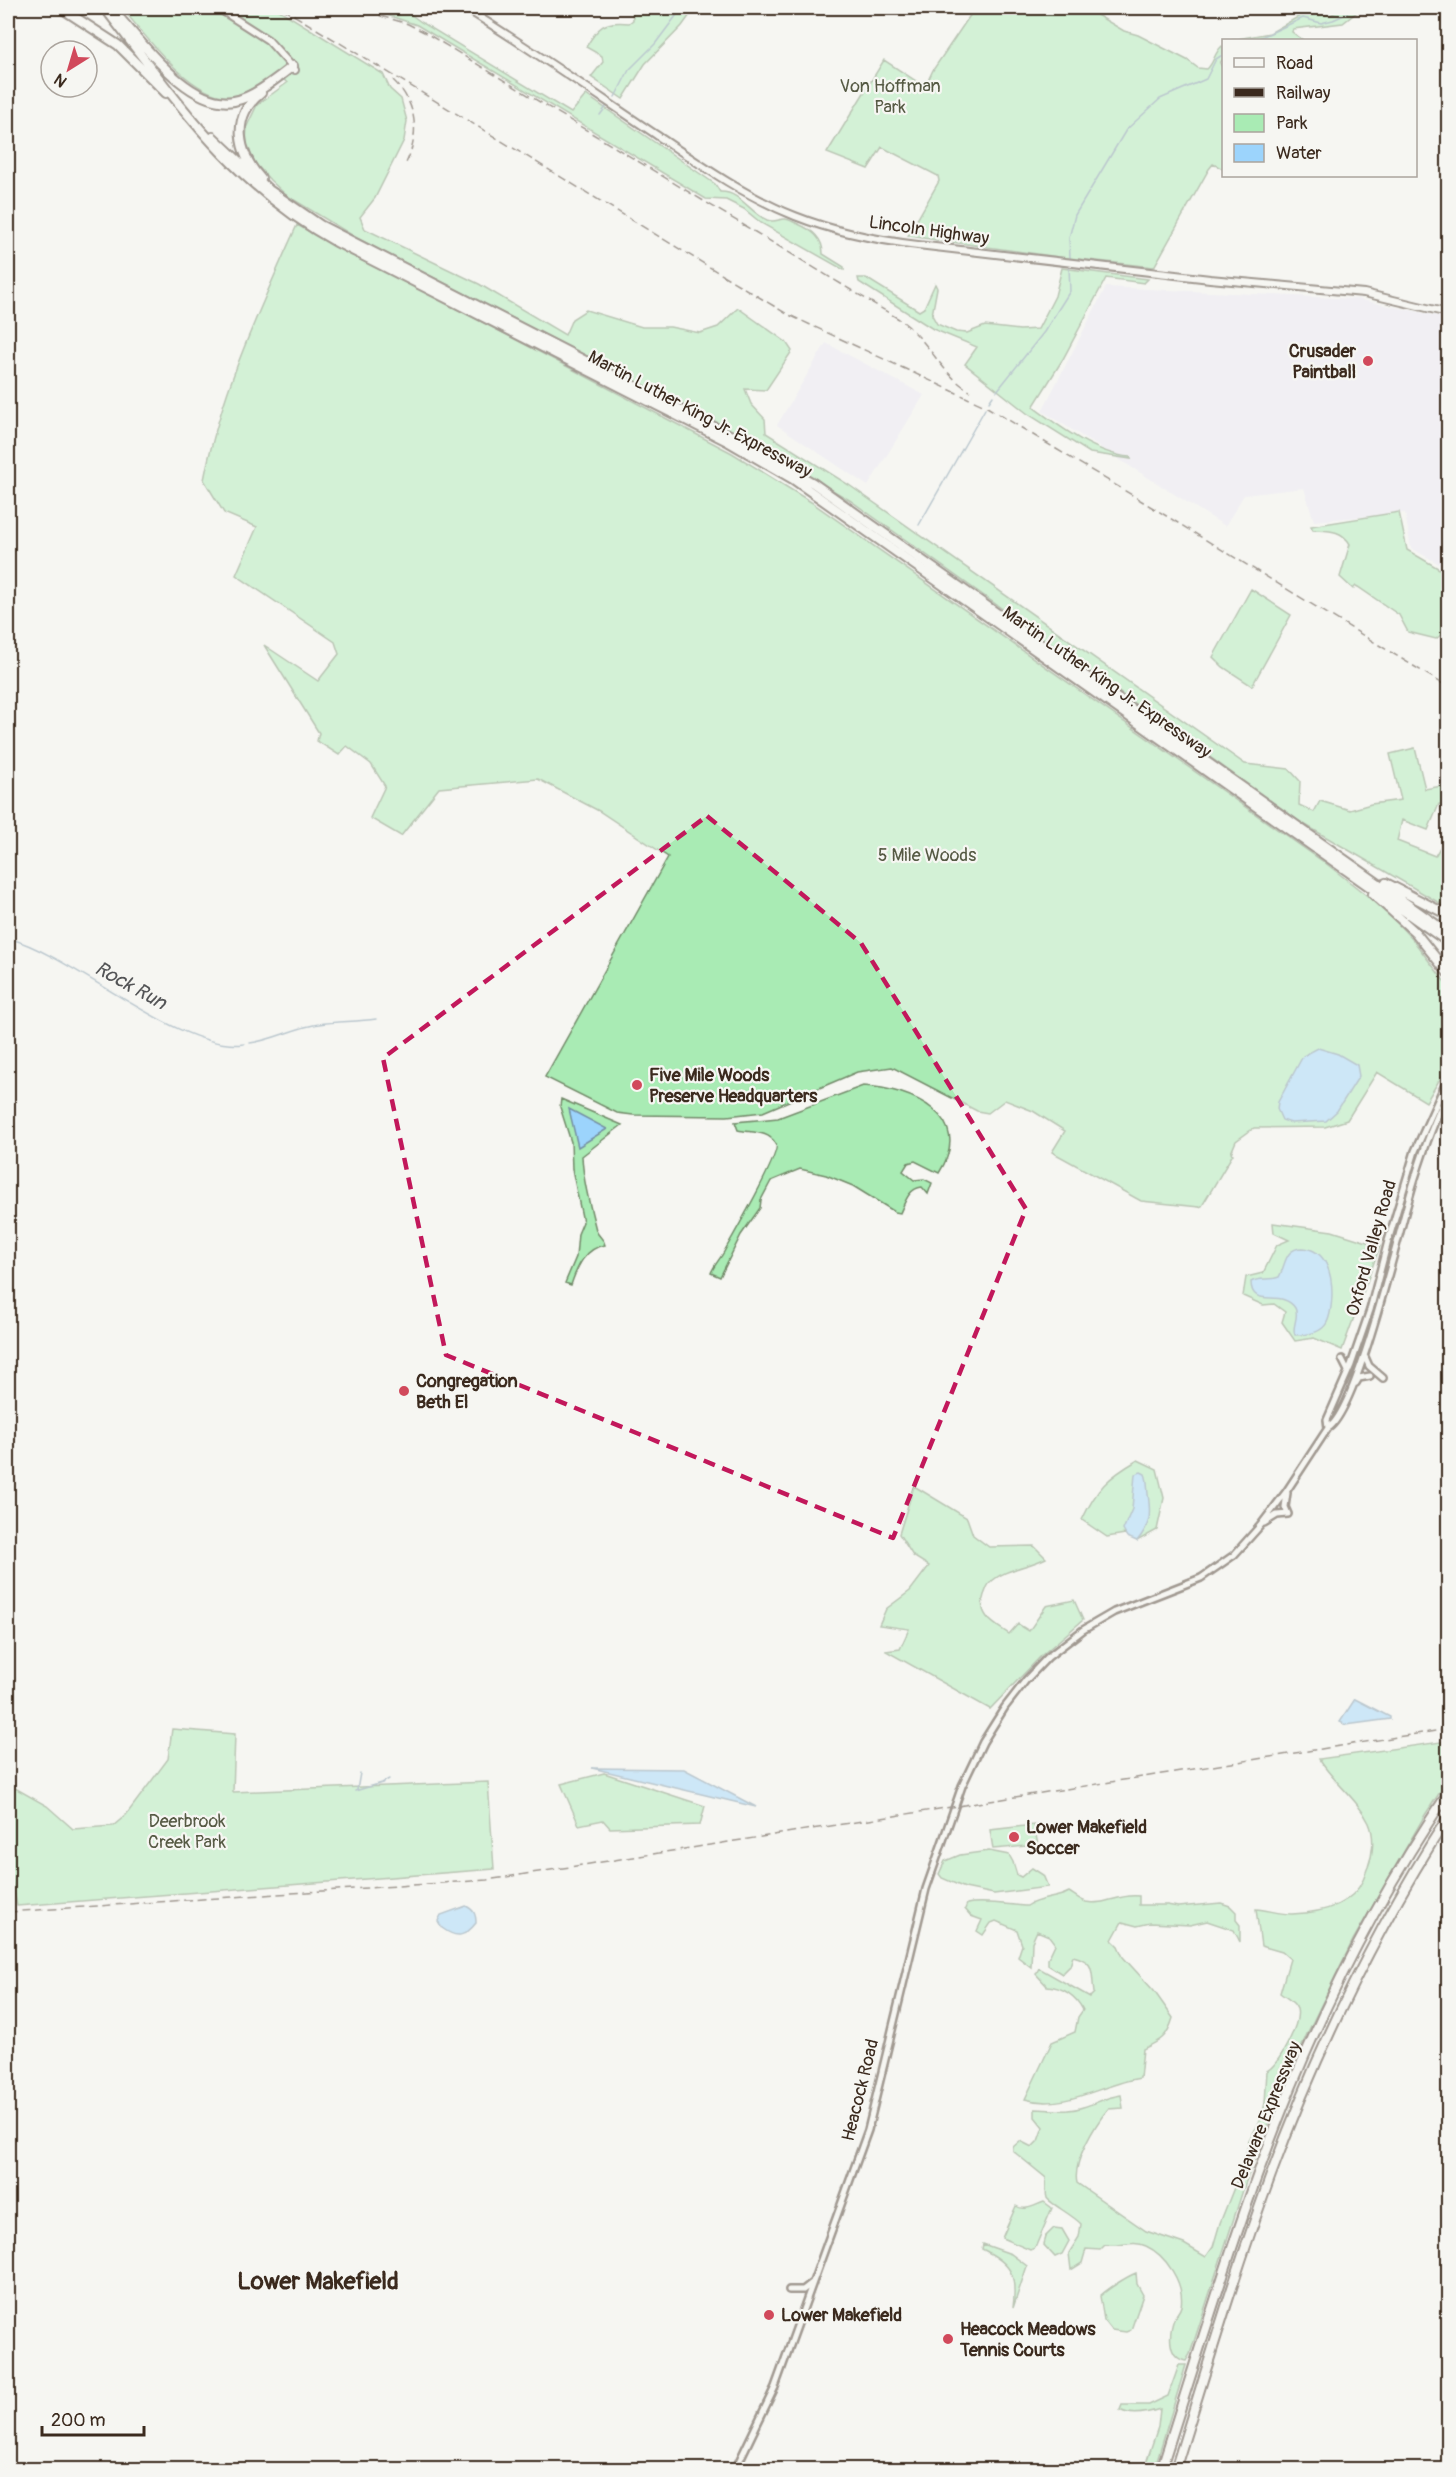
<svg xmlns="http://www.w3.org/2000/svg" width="1456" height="2477" viewBox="0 0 1456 2477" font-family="Pangolin,sans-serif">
<rect width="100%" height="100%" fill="#f6f6f2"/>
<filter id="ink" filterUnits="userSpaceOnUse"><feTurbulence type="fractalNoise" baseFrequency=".0167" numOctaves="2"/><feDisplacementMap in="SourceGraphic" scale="12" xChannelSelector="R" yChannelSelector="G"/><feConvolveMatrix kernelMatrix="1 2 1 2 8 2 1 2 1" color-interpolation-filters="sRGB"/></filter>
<g filter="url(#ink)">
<path fill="#ebe7f3" d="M 1106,287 L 1357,299 L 1448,318 L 1448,569 L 1411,548 L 1405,513 L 1314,521 L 1304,488 L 1244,495 L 1225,526 L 1042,411 Z
M 826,343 L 924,395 L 868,486 L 777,425 Z"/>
<path fill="#a9ebb4" stroke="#728a69" stroke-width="1.5" d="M 122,8 L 276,8 L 383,74 L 390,89 L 401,99 L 407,121 L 404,140 L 375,198 L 360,217 L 365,229 L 479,284 L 565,335 L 572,319 L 586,310 L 642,327 L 670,327 L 700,333 L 718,327 L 738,308 L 786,342 L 792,351 L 766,390 L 745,389 L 751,404 L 765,419 L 766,433 L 849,485 L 1245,764 L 1289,769 L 1300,781 L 1299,805 L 1314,812 L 1320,801 L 1350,810 L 1371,804 L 1401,800 L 1390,754 L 1415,748 L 1425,789 L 1448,785 L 1448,806 L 1439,804 L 1428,830 L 1402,820 L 1397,841 L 1435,856 L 1442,844 L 1448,847 L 1448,908 L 1302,823 L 851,501 L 732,431 L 355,237 L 286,195 L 270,180 L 255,163 L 246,143 L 247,126 L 257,105 L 287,83 L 277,72 C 263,81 248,94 231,96 C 193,101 144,34 122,8 Z
M 366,8 L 402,8 L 421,22 L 571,113 L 586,95 L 715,184 L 720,192 C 740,191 750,213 767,220 C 775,223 777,219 785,219 C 789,219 795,223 798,224 C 812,230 823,238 823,254 L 844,267 L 844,270 L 761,223 L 744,209 L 726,200 L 706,199 L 417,25 Z
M 632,8 L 695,8 L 682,26 L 645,64 L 623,99 L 591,77 L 603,62 L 602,56 L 586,47 C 598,27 604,20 629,23 L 633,20 Z
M 975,8 L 1085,8 L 1124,31 L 1138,35 L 1187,60 L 1198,68 L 1207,69 C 1214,63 1214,53 1222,46 L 1223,47 L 1223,59 L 1220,63 L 1224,71 L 1223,169 L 1213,164 L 1209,169 L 1154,267 L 1059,257 L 908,236 L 939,181 L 938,176 L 882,147 L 868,169 L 827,153 L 884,60 L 925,87 L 933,70 Z
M 1342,8 L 1362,8 L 1343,23 L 1293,29 L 1292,32 L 1303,40 L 1232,40 L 1270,33 L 1310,10 C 1326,15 1327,19 1342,8 Z
M 297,225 L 732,453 L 811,502 L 1328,865 L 1384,909 L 1413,940 L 1448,986 L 1448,1066 L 1426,1102 L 1377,1072 L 1347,1120 L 1325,1127 L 1254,1128 L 1236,1141 L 1231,1153 L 1233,1154 L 1202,1206 L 1199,1207 L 1141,1201 L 1052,1152 L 1065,1131 L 1033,1111 L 1005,1100 L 988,1113 L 977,1111 L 892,1067 L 857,1072 L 763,1112 L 727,1116 L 633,1115 L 617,1113 L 545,1077 L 668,857 L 599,811 L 538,779 L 439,788 L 401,836 L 370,818 L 385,786 L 371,764 L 347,746 L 339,755 L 317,741 L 319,733 L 264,645 L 318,681 L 339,654 L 335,642 L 236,575 L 257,527 L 224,513 L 204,480 C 221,391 260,308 297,225 Z
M 1062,268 L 1148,279 L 1144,283 L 1106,278 L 1063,359 L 1033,407 C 1060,427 1096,454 1130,457 L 1131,459 L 1090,453 L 1028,414 L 965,364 L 977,347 L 933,329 L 859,282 L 858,278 L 866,278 L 919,311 L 924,308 L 935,284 L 937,288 L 932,315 L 937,324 L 956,332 L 967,333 L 985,326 L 1020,330 L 1038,329 L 1055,296 Z
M 1399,512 L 1407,550 L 1448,574 L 1448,629 L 1436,639 L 1408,632 L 1399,615 L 1358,587 L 1356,586 L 1353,589 L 1340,577 L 1350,544 C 1341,529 1328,531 1313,530 L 1311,526 Z
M 1251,589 L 1291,615 L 1252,686 L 1223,667 L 1213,657 Z
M 863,1086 C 911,1088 976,1117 939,1173 L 915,1161 L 908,1163 L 903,1171 L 914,1180 L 924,1179 L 932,1183 L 928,1194 L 922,1187 C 909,1188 905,1202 900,1213 L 895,1212 L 853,1186 L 826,1175 L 800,1169 L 771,1181 L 761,1200 L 760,1208 L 741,1235 L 720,1277 L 711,1273 C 714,1265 721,1258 725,1250 C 733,1236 781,1152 776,1144 C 768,1130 751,1133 738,1130 L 735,1122 L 778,1118 Z
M 561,1099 L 622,1125 L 582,1156 C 583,1180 590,1206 596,1230 C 598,1237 604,1238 605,1245 C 585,1248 577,1267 571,1285 L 565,1283 L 576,1257 L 578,1234 L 583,1222 L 572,1169 L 571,1142 L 560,1107 Z
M 1273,1223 L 1332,1231 L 1380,1246 L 1342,1350 L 1314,1338 L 1295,1341 L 1282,1322 L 1285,1312 L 1274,1304 L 1263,1305 L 1243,1296 L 1246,1277 L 1263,1273 L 1277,1245 L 1289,1240 L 1274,1233 Z
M 1138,1460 L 1157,1469 L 1164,1498 L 1157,1530 L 1137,1541 L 1125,1534 L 1107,1537 L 1082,1520 C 1097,1488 1107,1478 1138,1460 Z
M 914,1486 L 967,1518 L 973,1535 L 989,1547 L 1034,1546 L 1046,1558 C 1029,1567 1003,1569 990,1583 C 987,1585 986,1591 984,1595 C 977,1616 994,1624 1009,1634 L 1018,1624 L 1029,1631 L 1046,1606 L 1074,1600 L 1083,1620 L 1042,1655 L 990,1709 L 886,1651 L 900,1649 L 909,1629 L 879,1625 L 886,1609 L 910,1591 L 929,1566 L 913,1556 L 899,1534 Z
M 172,1729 L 235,1734 L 233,1792 L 488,1782 L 494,1869 L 17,1906 L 8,1862 L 8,1784 L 47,1806 L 73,1829 L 113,1826 L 126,1815 L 168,1759 Z
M 1448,1741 L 1448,1780 L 1425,1815 L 1353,1940 L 1307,2034 L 1266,2129 L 1245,2184 L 1190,2354 L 1186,2361 C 1167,2358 1169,2333 1174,2319 C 1176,2314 1180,2311 1181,2306 C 1185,2284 1166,2255 1146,2246 C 1134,2240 1118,2247 1105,2245 L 1100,2250 L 1086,2249 L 1082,2263 L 1071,2270 L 1069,2253 L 1079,2237 L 1081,2224 C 1074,2216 1048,2202 1047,2198 C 1045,2192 1047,2184 1046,2178 L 1013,2151 L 1013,2147 L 1020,2141 L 1032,2147 L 1038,2141 L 1043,2127 L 1035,2117 L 1035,2109 C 1051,2109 1068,2113 1083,2107 C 1097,2103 1106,2097 1121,2095 L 1123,2108 L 1108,2109 C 1095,2125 1072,2162 1077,2183 L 1146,2231 L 1184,2244 L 1206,2257 L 1213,2247 L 1220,2223 L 1243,2165 L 1249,2141 L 1262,2117 L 1265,2103 L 1267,2071 C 1279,2064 1301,2023 1297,2009 C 1294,2001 1286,1998 1280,1993 L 1290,1959 L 1282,1952 L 1261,1946 L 1256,1909 C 1268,1910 1280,1914 1292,1914 C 1319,1913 1351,1906 1363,1880 C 1365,1876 1366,1871 1368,1867 C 1373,1854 1375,1837 1369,1823 C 1357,1798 1333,1782 1319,1759 Z
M 604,1773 L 705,1806 L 700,1825 L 610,1828 L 603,1820 L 579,1825 L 561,1784 Z
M 1034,1825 L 1038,1845 L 993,1849 L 990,1830 Z
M 989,1851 L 1009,1855 L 1013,1862 L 1017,1875 L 1021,1877 L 1032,1868 L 1043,1875 L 1048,1887 L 994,1894 L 965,1888 L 942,1878 L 939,1874 L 945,1861 L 960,1855 Z
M 1069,1892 C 1074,1895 1080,1900 1086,1902 C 1104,1906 1121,1893 1139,1896 L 1139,1905 L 1167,1905 L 1178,1907 L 1221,1903 L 1230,1906 L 1236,1912 L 1236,1920 L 1240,1925 L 1240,1942 L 1234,1930 L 1207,1921 L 1190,1925 L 1150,1923 L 1137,1926 L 1122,1922 L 1112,1940 L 1118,1946 L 1123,1957 L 1154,1991 L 1173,2018 C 1167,2038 1160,2041 1143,2049 L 1140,2078 C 1102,2084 1064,2111 1025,2099 L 1052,2042 L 1075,2032 L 1078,2017 L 1083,2010 C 1076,1996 1063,1987 1047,1986 L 1036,1974 L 1039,1968 L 1090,1997 L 1094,1993 C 1091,1971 1096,1962 1073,1956 L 1070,1966 L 1062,1974 L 1048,1965 L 1048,1959 L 1055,1944 L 1049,1936 L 1037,1931 L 1032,1942 L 1031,1967 L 1018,1957 L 1022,1945 L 1017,1930 L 996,1921 L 991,1923 L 983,1935 L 977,1931 L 982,1920 L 971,1916 L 965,1909 L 967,1904 C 980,1900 1011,1905 1027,1906 C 1038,1898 1057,1899 1069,1892 Z
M 1044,2202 L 1052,2208 L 1035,2248 L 1030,2250 L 1002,2238 L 1016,2206 C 1025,2212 1035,2205 1044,2202 Z
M 1054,2228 L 1062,2229 L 1069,2241 L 1062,2254 L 1055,2257 L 1043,2244 L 1045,2237 Z
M 983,2244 L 1011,2254 L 1027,2266 L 1013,2308 C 1017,2276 1013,2264 982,2249 Z
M 1136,2273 L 1137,2284 L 1143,2295 L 1131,2330 L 1126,2332 L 1112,2330 L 1104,2320 L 1100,2296 C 1109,2288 1126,2277 1136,2273 Z
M 1179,2365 L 1186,2365 L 1157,2460 L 1154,2469 L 1144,2469 L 1158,2427 L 1160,2409 C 1148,2413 1132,2417 1120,2410 L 1122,2405 L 1149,2405 L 1168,2396 Z"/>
<path fill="#9cd4fc" stroke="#7590a3" stroke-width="1.5" d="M 1318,1048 L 1338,1054 L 1357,1065 L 1359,1076 L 1337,1111 L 1326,1121 L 1291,1123 L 1282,1120 L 1277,1109 L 1278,1102 L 1303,1056 Z
M 569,1109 L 607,1129 L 578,1147 Z
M 1303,1248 C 1327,1250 1332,1275 1332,1294 C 1331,1323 1327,1335 1295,1335 C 1291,1327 1300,1316 1295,1308 C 1282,1288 1251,1310 1251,1282 C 1259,1277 1270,1281 1279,1277 C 1286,1265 1284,1248 1303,1248 Z
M 1141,1472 L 1145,1474 C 1148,1481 1147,1487 1148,1494 C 1151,1515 1151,1524 1137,1541 L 1127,1537 L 1123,1530 L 1132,1509 L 1135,1474 Z
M 1355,1699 L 1390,1717 L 1390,1719 L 1346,1725 L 1340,1722 Z
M 592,1768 L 684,1769 L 756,1807 Z
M 466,1906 C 474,1910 476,1914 476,1923 C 465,1937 457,1939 442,1928 L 438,1921 L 441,1915 Z"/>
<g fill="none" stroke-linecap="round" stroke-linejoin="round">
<path stroke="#7590a3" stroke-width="1.5" d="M 1255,40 L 1303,18 L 1321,23 L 1333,20 L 1344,15 L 1353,8
M 615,97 L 629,70 L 655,44 L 682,8
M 600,115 L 606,107
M 1070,258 L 1069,238 L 1075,215 L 1126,130 L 1160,99 L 1206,79 L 1216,59 L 1224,54
M 997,391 L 1044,332 L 1070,291 L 1069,267
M 989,402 L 993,396
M 919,525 L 985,409
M 8,938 C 75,956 180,1053 244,1044
M 250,1043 C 274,1040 296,1027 319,1024 C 337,1021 357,1022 376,1019
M 357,1790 L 360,1773
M 355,1791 L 382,1783 L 389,1779
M 8,1949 L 9,1949"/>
<g stroke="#3b2a1e" stroke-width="10">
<path id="secondary" d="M 1365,1357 L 1369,1366 L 1383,1378
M 1342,1359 L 1348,1371
M 1356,1383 L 1359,1378 L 1370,1376
M 1328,1428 L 1327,1420 L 1351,1365 L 1370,1310 L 1388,1241 L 1415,1151 L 1448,1078
M 1264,1523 L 1277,1515 L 1288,1514 L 1285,1507 L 1287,1493
M 789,2290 L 803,2290 L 812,2283
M 735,2470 L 775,2387 L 868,2130 L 926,1889 L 962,1786 L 983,1742 L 1005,1707 L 1026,1680 L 1048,1657 L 1083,1630 L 1114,1612 L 1201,1578 L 1234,1555 L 1260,1526 L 1286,1492 L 1328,1428 C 1358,1411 1401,1221 1415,1178 C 1424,1149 1434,1120 1448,1093"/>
</g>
<g stroke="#3b2a1e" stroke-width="10">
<path id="primary" d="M 218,8 L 268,40 L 295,70
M 465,8 C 531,49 594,93 658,136 C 702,166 745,196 795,216 C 835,232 876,240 918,245 L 1210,279 L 1364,293 L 1448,313"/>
</g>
<g stroke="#3b2a1e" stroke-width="12">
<path id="highway" d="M 61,8 L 118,45 L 166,93
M 105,8 C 178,102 231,184 338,243 L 729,442 L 793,479 L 1448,942
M 116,14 C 143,43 189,109 234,101 C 254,97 276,79 293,66
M 261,93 C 230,117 238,153 261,179
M 213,137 L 269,190 L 320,225 L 732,436 L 813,483 L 1448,933
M 1386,883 L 1448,915
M 1373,894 L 1415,932 L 1448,973
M 1161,2470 C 1202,2342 1240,2212 1291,2088 C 1333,1985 1386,1885 1448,1793
M 1175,2470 C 1206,2371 1235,2272 1271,2175 C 1317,2050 1376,1929 1448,1817"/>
</g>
<use href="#secondary" stroke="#f6f6f2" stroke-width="5"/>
<use href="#primary" stroke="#f6f6f2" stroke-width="6"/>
<use href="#highway" stroke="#f6f6f2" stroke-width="8"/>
<path stroke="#3b2a1e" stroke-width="1.5" stroke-dasharray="9 4.5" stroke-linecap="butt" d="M 282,8 L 787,314 L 987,407 L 1448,687
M 354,8 L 408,24 L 424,32 L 899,319 C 930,341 939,372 970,391
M 393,80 C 418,104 420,136 405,165
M 8,1912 L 487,1880 L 1448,1729"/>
</g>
</g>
<path d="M0 0H1456V2477H0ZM 707,816 L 861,943 L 1026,1209 L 893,1538 L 446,1355 L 383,1058 Z" fill="#f6f6f2" fill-opacity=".55" fill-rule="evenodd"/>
<path fill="none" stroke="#c2185b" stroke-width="4.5" stroke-dasharray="12 8" stroke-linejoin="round" d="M 707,816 L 861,943 L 1026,1209 L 893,1538 L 446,1355 L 383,1058 Z"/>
<g fill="#d1495b" stroke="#f6f6f2" stroke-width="2">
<circle cx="1368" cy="361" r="6"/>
<circle cx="637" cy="1085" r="6"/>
<circle cx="404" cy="1391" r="6"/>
<circle cx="1014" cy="1837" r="6"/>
<circle cx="769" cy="2315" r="6"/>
<circle cx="948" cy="2339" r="6"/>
</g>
<g text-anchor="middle" stroke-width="4.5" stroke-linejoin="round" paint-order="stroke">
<g font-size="18" fill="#565a44" stroke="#f6f6f2">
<text x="890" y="92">Von Hoffman<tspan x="890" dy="21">Park</tspan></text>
<text x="927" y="861">5 Mile Woods</text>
<text x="187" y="1827">Deerbrook<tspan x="187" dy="21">Creek Park</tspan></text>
</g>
<g font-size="18" fill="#3b2a1e" stroke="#f6f6f2">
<text transform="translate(929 230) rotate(8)" y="6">Lincoln Highway</text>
<text transform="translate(700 414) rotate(28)" y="6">Martin Luther King Jr. Expressway</text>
<text transform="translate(1107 682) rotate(35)" y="6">Martin Luther King Jr. Expressway</text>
<text transform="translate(1371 1248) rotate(-74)" y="6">Oxford Valley Road</text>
<text transform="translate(860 2090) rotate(-76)" y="6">Heacock Road</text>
<text transform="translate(1266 2115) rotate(-68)" y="6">Delaware Expressway</text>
</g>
<g font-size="18" font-weight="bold" fill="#3b2a1e" stroke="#f6f6f2" text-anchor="start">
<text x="1356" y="357" text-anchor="end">Crusader<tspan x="1356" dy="21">Paintball</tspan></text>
<text x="649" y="1081">Five Mile Woods<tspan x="649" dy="21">Preserve Headquarters</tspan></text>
<text x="416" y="1387">Congregation<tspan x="416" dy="21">Beth El</tspan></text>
<text x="1026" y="1833">Lower Makefield<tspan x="1026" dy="21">Soccer</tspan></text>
<text x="781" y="2321">Lower Makefield</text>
<text x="960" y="2335">Heacock Meadows<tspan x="960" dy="21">Tennis Courts</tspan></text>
</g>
<g font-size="20" font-style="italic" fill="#535456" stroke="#f6f6f2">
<text transform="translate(131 985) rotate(29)" y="7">Rock Run</text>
</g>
<g font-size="24" font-weight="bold" fill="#3b2a1e" stroke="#f6f6f2">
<text x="318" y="2289">Lower Makefield</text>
</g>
</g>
<rect width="1456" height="2477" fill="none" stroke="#f6f6f2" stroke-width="30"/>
<rect x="15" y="15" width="1426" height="2447" fill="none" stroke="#3b2a1e" stroke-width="2" filter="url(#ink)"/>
<rect x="1222" y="39" width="195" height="138" fill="#f6f6f2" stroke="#aba49d" stroke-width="1.5"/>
<rect x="1234" y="58" width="30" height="9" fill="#f6f6f2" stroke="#aba49d" stroke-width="1.5"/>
<text x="1276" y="69" font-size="18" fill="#3b2a1e">Road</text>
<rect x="1234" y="88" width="30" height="9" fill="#3b2a1e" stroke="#aba49d" stroke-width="1.5"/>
<text x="1276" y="99" font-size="18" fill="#3b2a1e">Railway</text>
<rect x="1234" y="114" width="30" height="18" fill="#a9ebb4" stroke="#aba49d" stroke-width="1.5"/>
<text x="1276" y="129" font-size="18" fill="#3b2a1e">Park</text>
<rect x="1234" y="144" width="30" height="18" fill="#9cd4fc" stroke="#aba49d" stroke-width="1.5"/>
<text x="1276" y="159" font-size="18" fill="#3b2a1e">Water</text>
<g transform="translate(69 69) rotate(217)"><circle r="28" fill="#f6f6f2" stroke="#aba49d" stroke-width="1.5"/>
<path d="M0-4.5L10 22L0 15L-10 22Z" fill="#d1495b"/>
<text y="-9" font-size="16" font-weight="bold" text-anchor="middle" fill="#3b2a1e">N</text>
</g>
<path d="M42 2426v9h102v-9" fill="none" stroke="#3b2a1e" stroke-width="3"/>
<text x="51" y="2426" font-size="18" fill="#3b2a1e" stroke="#f6f6f2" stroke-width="4.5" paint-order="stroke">200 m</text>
</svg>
